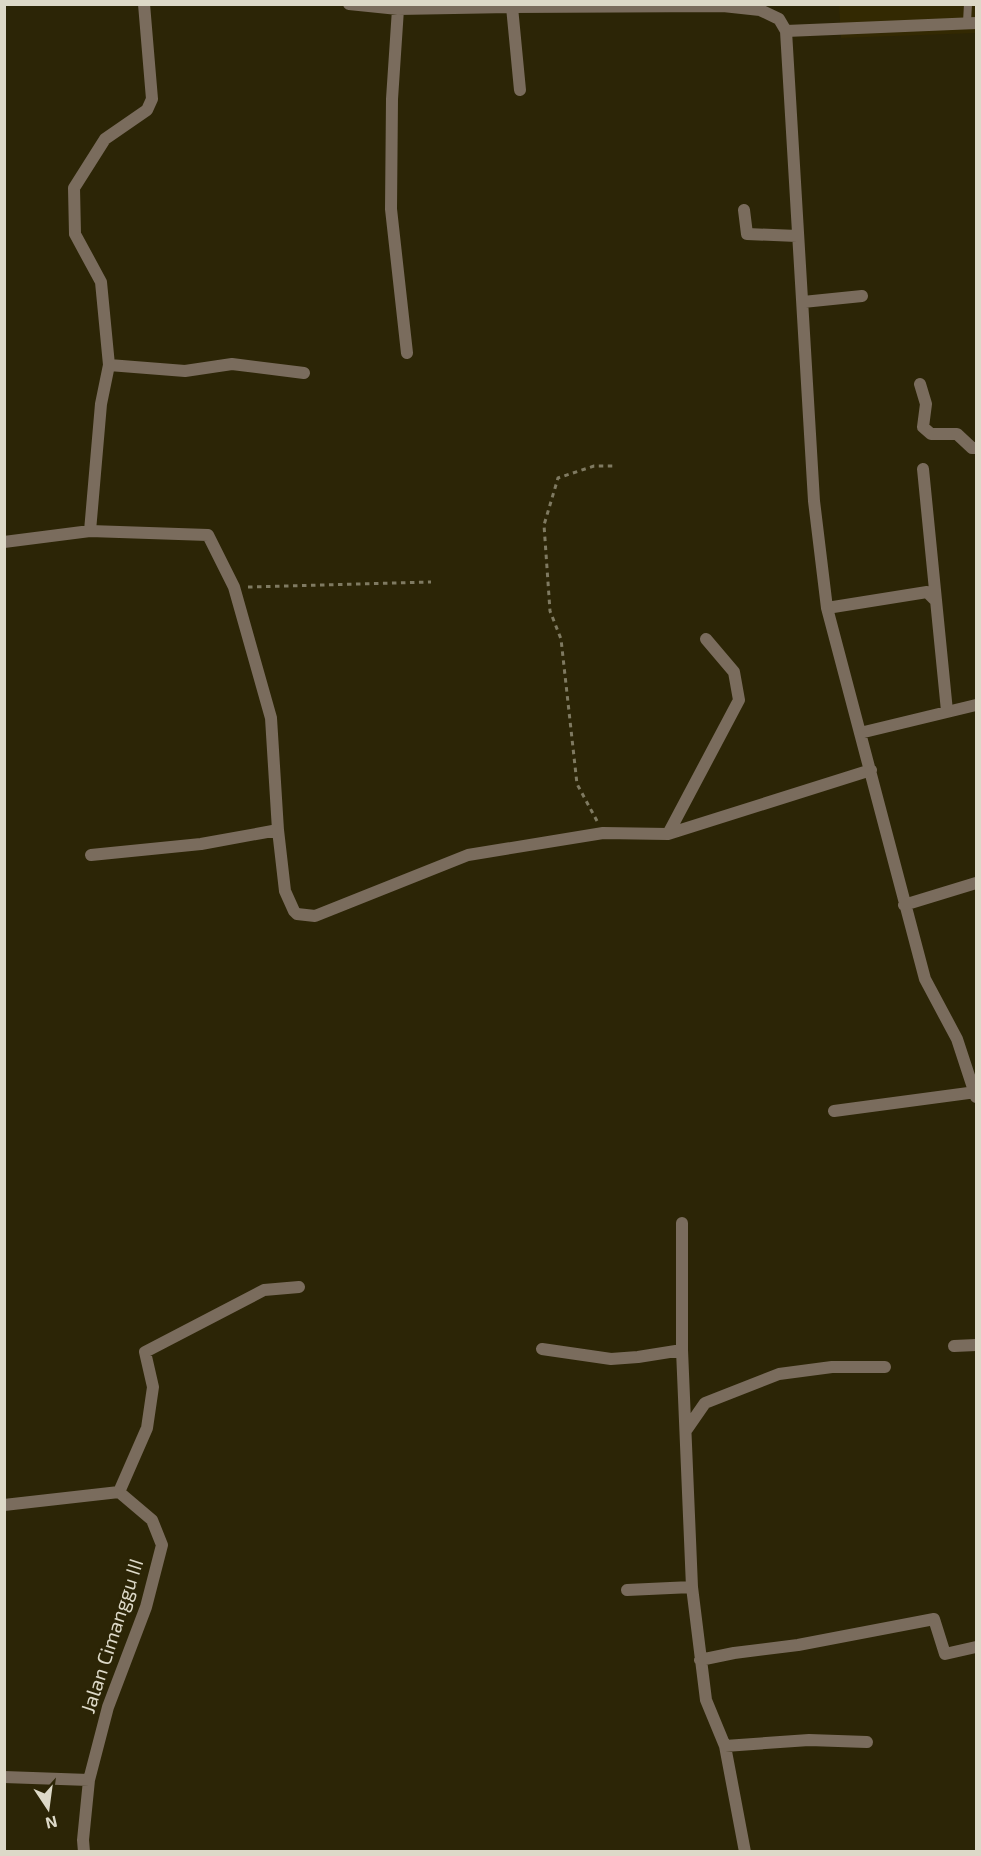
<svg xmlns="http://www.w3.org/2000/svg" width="981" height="1856" viewBox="0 0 981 1856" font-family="'Exo 2',sans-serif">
<rect width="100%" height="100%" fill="#2c2506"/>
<path fill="#332902" d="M 839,5 L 976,5 L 976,33 L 841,38 Z"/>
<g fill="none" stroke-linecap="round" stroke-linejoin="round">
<path stroke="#7f7a61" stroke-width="3" stroke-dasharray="4.5 4.5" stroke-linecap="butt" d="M 248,587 L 431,582
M 597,821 L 577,784 L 561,639 L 550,611 L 544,525 L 558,478 L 594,466 L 615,466"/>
<path stroke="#7a6c5d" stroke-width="8" d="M 967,22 L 968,4"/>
<path stroke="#7a6c5d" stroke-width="12" d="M 349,4 L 398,9 L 512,7 L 723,6 L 760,10 L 779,19 L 786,31 L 814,501 L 827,608 L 925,979 L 957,1039 L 976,1097
M 512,7 L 520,90
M 398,9 L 392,99 L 391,209 L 407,353
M 786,31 L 976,23
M 744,210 L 747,234 L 797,236
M 803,302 L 862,296
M 109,365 L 185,371 L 232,364 L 304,373
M 920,384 L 926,404 L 923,427 L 931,434 L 957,434 L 972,448 L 976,448
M 923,469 L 947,711
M 90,531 L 101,404 L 109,365 L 101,282 L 75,234 L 74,188 L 105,139 L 147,110 L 152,99 L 144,4
M 4,542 L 90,531 L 208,535 L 234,587 L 271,718 L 278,830 L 285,891 L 294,911 L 297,914 L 315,916 L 468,855 L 603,833 L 668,834 L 871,770
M 827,608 L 927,592 L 935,600
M 860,733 L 976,705
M 668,834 L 739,700 L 734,672 L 706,639
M 91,855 L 201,844 L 278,830
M 904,905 L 976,883
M 834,1111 L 976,1092
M 682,1223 L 682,1350 L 692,1587 L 706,1700 L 725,1746 L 745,1852
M 954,1346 L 976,1345
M 542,1349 L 611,1359 L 638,1357 L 682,1350
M 687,1429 L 705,1403 L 779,1374 L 832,1367 L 885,1367
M 119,1492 L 147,1428 L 153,1387 L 145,1352 L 264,1290 L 299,1287
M 4,1505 L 119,1492 L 152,1520 L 162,1545 L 146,1607 L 108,1707 L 89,1780 L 83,1840 L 84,1852
M 627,1590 L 692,1587
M 700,1660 L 734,1653 L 798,1645 L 934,1619 L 945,1654 L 976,1647
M 725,1746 L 809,1740 L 867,1742
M 4,1777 L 89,1780"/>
</g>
<g text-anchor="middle" stroke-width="4.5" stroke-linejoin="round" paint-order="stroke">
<g font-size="20" fill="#ddd9c8" stroke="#2c2506">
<text transform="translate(112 1636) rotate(-72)" y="7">Jalan Cimanggu III</text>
</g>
</g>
<rect width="981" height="1856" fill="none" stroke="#ddd9c8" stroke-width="12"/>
<g transform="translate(48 1808) rotate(167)" stroke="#2c2506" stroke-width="4.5" paint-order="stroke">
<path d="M0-4.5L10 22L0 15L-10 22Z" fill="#ddd9c8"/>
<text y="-9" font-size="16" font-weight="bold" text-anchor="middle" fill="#ddd9c8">N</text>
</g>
</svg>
